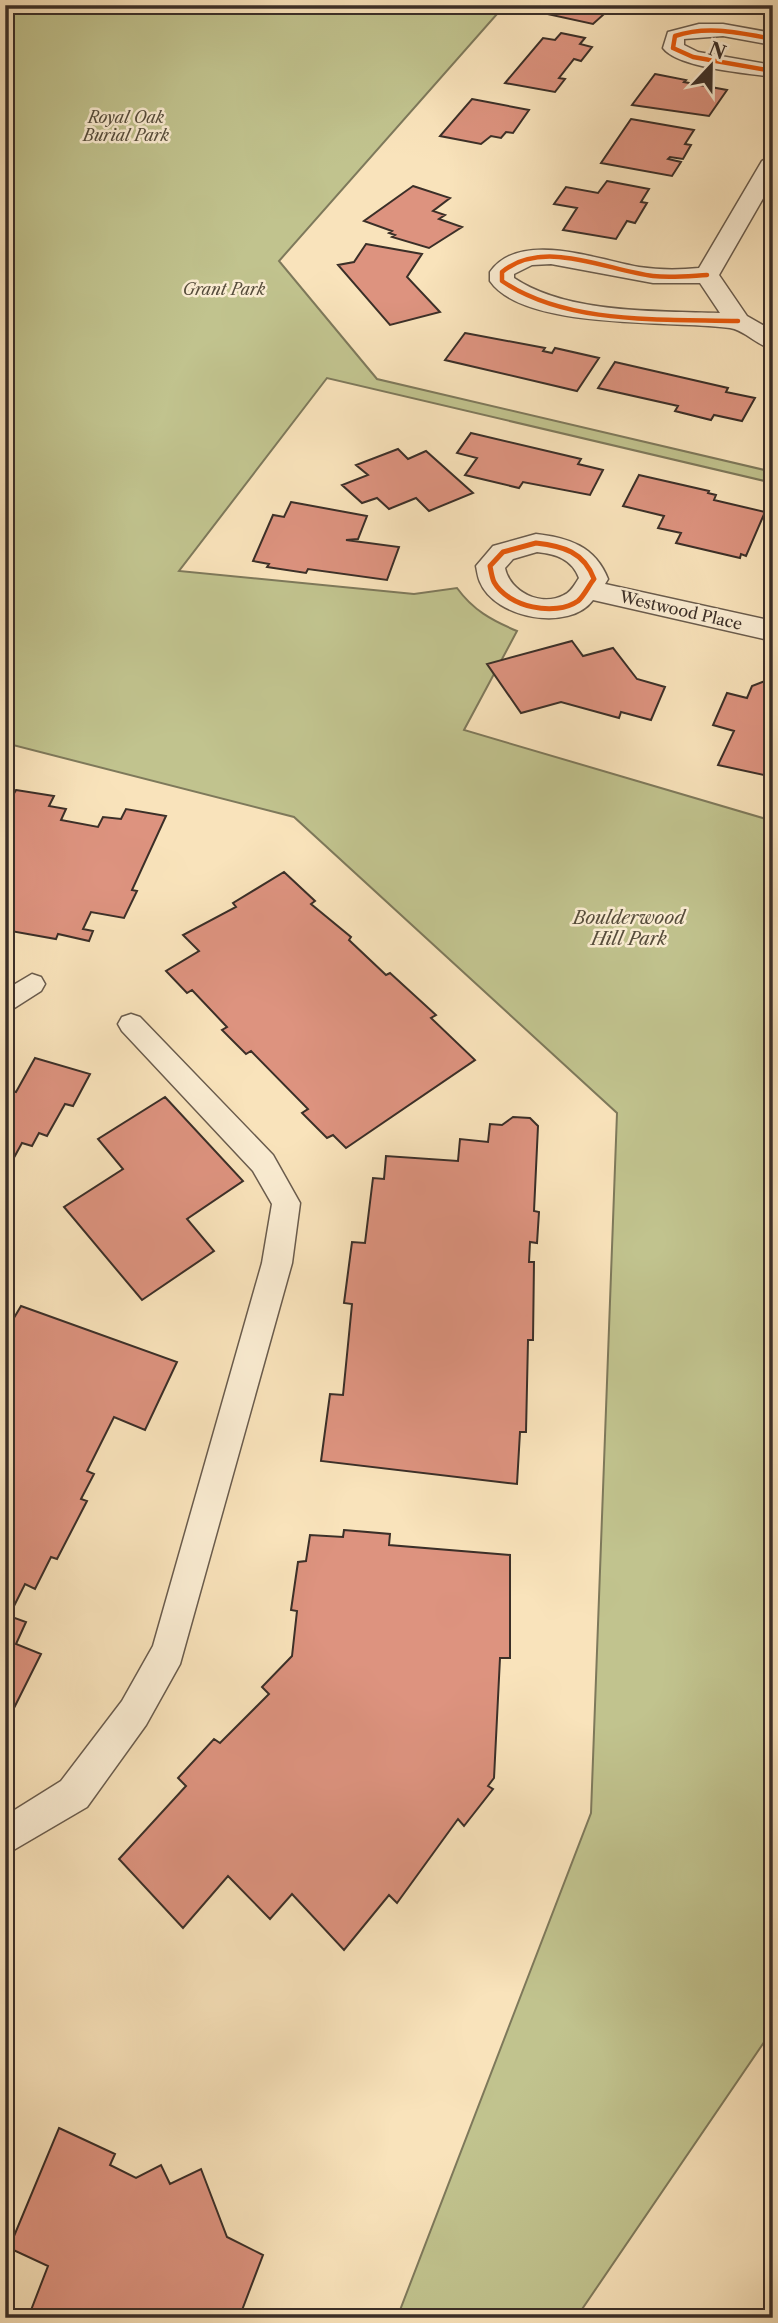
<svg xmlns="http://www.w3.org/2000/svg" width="778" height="2323" viewBox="0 0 778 2323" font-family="'Libre Caslon Text',serif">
<rect width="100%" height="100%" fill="#f9e3bb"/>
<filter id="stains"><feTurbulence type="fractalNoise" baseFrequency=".00286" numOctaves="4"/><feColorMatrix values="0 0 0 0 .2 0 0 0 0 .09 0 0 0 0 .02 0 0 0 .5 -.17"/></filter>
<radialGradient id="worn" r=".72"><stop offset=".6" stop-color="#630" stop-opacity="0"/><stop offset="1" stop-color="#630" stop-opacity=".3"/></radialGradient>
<path fill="#c1c38e" stroke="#7e795b" stroke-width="2" d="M 5,5 L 505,5 L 279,261 L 377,379 L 773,472 L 773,483 L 327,378 L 179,571 L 414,594 L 457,588 C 473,610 491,620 517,631 L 464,730 L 773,821 L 773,2029 L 576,2318 L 397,2318 L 591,1813 L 617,1113 L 294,817 L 5,743 Z"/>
<path fill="#dd937f" stroke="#3b2f28" stroke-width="2" d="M 546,5 L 614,5 L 593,24 L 538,12 Z
M 561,33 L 585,38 L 580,44 L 592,47 L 581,61 L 574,59 L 559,78 L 565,79 L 555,92 L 505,83 L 543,38 L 555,40 Z
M 655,74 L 686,80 L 684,82 L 727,90 L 709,116 L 632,105 Z
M 472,99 L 529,110 L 513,133 L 506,132 L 501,138 L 491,136 L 481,144 L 440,136 Z
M 631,119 L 694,130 L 685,144 L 691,145 L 683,159 L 670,157 L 668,159 L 681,162 L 672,176 L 601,163 Z
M 607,181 L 649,189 L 641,202 L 647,203 L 635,223 L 627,221 L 616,239 L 563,230 L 577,208 L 554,204 L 566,187 L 598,193 Z
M 413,186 L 450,198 L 433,211 L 445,215 L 439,219 L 462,227 L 429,248 L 392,237 L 395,235 L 389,233 L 392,231 L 364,221 Z
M 366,244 L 422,254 L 407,277 L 440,312 L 390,325 L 338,265 L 354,262 Z
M 465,333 L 545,348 L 543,351 L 552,353 L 555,348 L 599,358 L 577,391 L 445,360 Z
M 615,362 L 728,388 L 726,392 L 755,398 L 742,421 L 714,415 L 711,420 L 675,411 L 678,406 L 598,388 Z
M 471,433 L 581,459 L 578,464 L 603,470 L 590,495 L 523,482 L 519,488 L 465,475 L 477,458 L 457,453 Z
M 398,449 L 408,459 L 426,451 L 473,493 L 429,511 L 416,498 L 389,509 L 377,498 L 362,503 L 342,485 L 368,475 L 356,465 Z
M 639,475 L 709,491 L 708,493 L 716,495 L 714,500 L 765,512 L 746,556 L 741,554 L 740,558 L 676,543 L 681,533 L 658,528 L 664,516 L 623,506 Z
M 291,502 L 367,516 L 358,539 L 346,540 L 399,547 L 387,580 L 308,569 L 306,573 L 267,567 L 269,564 L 253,561 L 273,515 L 284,517 Z
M 572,641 L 583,656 L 613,648 L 637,679 L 665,687 L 651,720 L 621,712 L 619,718 L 561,702 L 521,713 L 487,664 Z
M 765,681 L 773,683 L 773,777 L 718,765 L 734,731 L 713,725 L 727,693 L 747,698 L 752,686 Z
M 16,790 L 54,796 L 49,806 L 66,809 L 61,820 L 98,827 L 103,817 L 121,819 L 126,809 L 166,816 L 132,890 L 137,891 L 124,918 L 91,912 L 83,929 L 93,931 L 89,941 L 58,934 L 56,939 L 5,930 L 5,809 Z
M 284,872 L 315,901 L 311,904 L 351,937 L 349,940 L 386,975 L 390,973 L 436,1015 L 431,1018 L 475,1060 L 346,1148 L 333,1135 L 327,1138 L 302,1113 L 308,1109 L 251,1051 L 246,1054 L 222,1030 L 227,1027 L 192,990 L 187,993 L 166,971 L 199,951 L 183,935 L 236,907 L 233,903 Z
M 35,1058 L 90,1074 L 73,1106 L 65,1104 L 47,1136 L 39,1133 L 32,1146 L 22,1143 L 5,1174 L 5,1089 L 16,1092 Z
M 165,1097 L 243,1181 L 187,1219 L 214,1251 L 142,1300 L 64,1207 L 123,1169 L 98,1139 Z
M 513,1117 L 530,1118 L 538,1126 L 534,1211 L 539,1212 L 537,1243 L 530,1242 L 529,1262 L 534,1262 L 533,1340 L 528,1340 L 526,1432 L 520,1432 L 517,1484 L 321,1461 L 330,1394 L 343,1395 L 352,1304 L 344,1303 L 352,1242 L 365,1243 L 373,1178 L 384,1179 L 386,1156 L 458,1161 L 460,1139 L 488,1142 L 490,1124 L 502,1125 Z
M 21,1306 L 177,1362 L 145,1430 L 114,1417 L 87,1471 L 94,1474 L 81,1499 L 87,1501 L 57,1559 L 51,1557 L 35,1589 L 25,1584 L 9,1616 L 26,1622 L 16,1644 L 41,1654 L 5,1726 L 5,1333 Z
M 344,1530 L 390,1534 L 389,1545 L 510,1555 L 510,1658 L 500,1658 L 494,1778 L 488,1786 L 493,1789 L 464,1826 L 458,1819 L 397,1903 L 389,1895 L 344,1950 L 292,1894 L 270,1919 L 228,1876 L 183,1928 L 119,1859 L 186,1786 L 178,1778 L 214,1739 L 220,1743 L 269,1694 L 262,1687 L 292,1656 L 297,1611 L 291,1610 L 298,1562 L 306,1561 L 310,1535 L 343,1537 Z
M 59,2128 L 115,2154 L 110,2165 L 136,2178 L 161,2165 L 170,2184 L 201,2169 L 227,2237 L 263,2255 L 239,2318 L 28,2318 L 48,2266 L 9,2248 Z"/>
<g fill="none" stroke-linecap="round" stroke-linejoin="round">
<g stroke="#6a5c4d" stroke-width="3">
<path id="lane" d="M 32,974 L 41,977 L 45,984 L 41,991 L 5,1014 L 5,990 Z
M 131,1014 L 140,1017 L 273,1155 L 300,1203 L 292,1263 L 180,1664 L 146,1725 L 87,1807 L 5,1855 L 5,1816 L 61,1781 L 122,1701 L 153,1646 L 262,1263 L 272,1204 L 253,1171 L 122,1031 L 118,1024 L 122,1017 Z"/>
</g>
<g stroke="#6a5c4d" stroke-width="3">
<path id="street" d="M 699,24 L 723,24 L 773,33 L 773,45 L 723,36 L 684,39 L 684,45 L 698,52 L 773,65 L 773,77 C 747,73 678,68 663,48 L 668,32 Z
M 773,154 L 773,181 L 719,275 L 747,316 L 773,331 L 773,349 C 757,346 745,330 730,328 C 675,320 524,331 490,281 L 490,272 C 520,229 598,260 639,267 C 659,270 679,270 699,268 L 762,161 ZM 551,264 L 653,283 L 700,283 L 720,313 C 657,311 568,314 514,278 L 514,274 L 532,265 Z
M 536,534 C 569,538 595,546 608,579 L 605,584 L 773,621 L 773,641 L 593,600 C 570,632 495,619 480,582 C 478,578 477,571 476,566 L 493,546 ZM 537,552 C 556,554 572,559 579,578 C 575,584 571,592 564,595 C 541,607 510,592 505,568 L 513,559 Z"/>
</g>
<use href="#lane" fill="#fbedd3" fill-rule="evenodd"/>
<use href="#street" fill="#fbedd3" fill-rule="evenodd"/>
<g stroke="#fbedd3" stroke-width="7">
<path id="cycleway-far1" d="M 773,39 C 740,33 708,25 675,36 L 673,48 L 693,57 L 773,71
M 707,275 C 689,276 671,278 653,276 C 606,270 543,238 502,272 L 502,281 C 567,325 662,319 738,321"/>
</g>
<g stroke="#fbedd3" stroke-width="9">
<path id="cycleway" d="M 536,543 C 563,546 584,552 594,579 C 589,585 584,596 578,601 C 555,617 508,607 494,582 C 492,578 491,571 490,566 L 503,552 Z"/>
</g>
<use href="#cycleway-far1" stroke="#e8590c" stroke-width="4.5"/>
<use href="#cycleway" stroke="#e8590c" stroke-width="5"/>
</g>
<g text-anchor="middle" stroke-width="5" stroke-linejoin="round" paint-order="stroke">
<g font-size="16" font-style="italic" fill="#564d3c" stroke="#fbedd3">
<text x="126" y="123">Royal Oak<tspan x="126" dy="18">Burial Park</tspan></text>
<text x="224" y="295">Grant Park</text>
</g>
<g font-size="16" fill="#3b2f28" stroke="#fbedd3">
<text transform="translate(681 610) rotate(13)" y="6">Westwood Place</text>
</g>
<g font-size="18" font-style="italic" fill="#564d3c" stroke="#fbedd3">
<text x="629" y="924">Boulderwood<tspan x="629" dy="21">Hill Park</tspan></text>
</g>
</g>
<rect width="778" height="2323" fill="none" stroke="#f9e3bb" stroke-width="28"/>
<rect x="7" y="7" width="764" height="2309" fill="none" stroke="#3b2f28" stroke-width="3.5"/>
<rect x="14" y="14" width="750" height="2295" fill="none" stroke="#3b2f28" stroke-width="2"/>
<g transform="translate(711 66) rotate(22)" stroke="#fbedd3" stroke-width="5" paint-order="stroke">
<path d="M0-5L12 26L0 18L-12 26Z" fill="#3b2f28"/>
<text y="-10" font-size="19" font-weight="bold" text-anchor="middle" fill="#3b2f28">N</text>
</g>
<rect width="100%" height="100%" filter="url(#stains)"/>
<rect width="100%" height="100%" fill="url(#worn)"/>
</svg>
